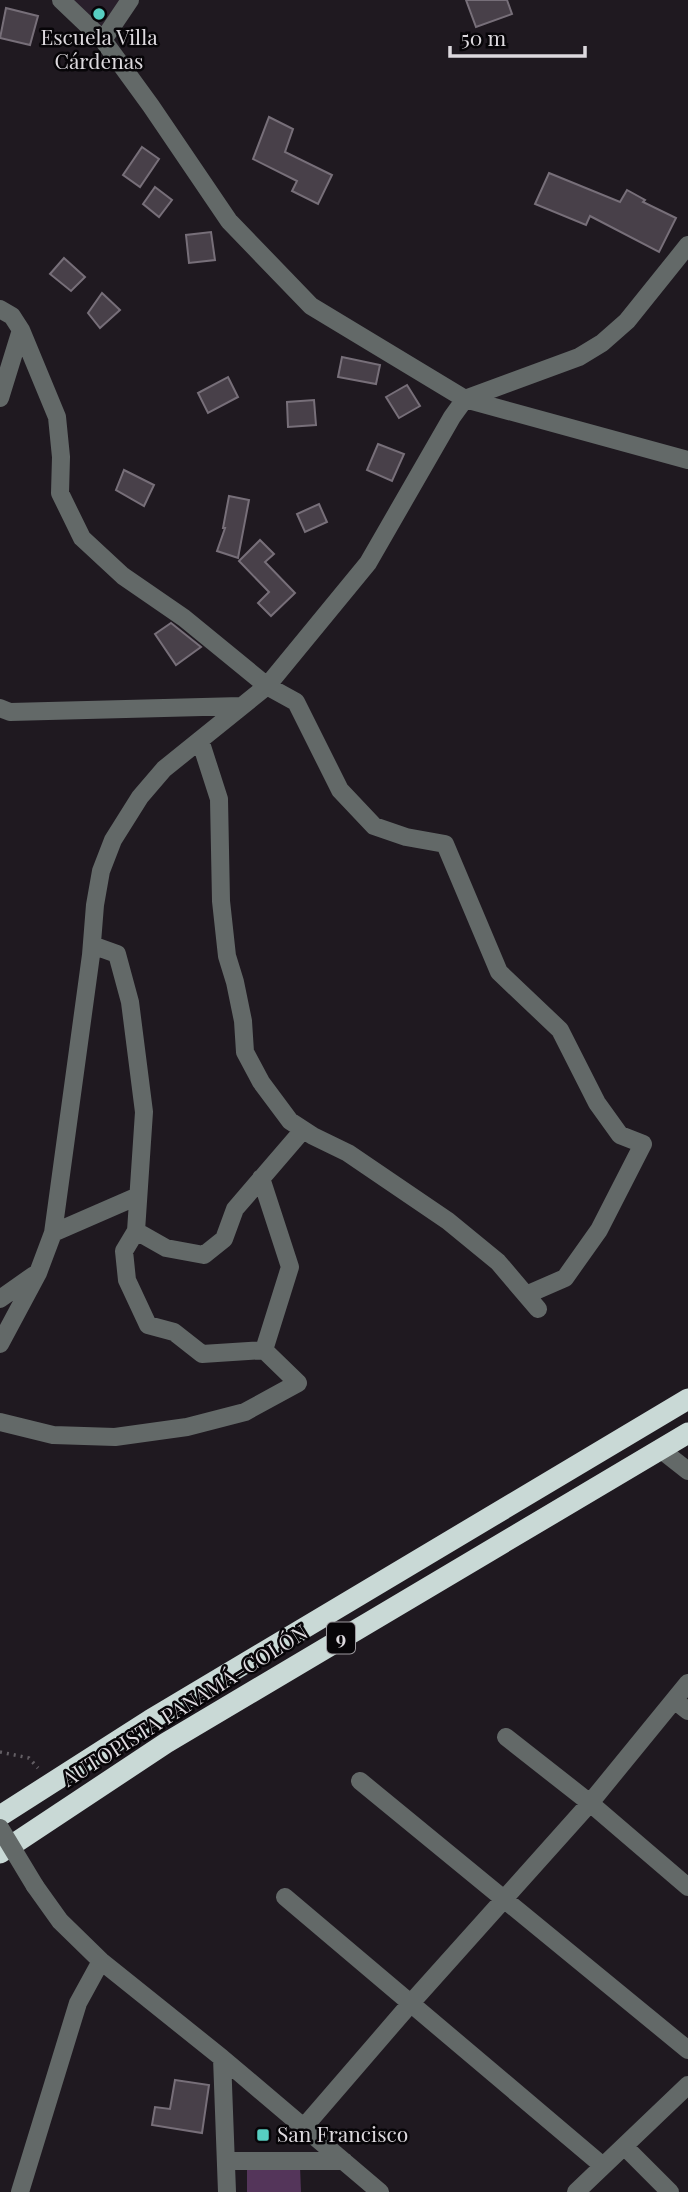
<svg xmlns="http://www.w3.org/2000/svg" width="688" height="2192" viewBox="0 0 688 2192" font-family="'Playfair Display',serif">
<rect width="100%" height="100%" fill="#1f1920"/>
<path fill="#291f2b" d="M 71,0 L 121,0 L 101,29 Z"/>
<path fill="#54355a" d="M 300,2166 L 301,2192 L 247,2192 L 247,2168 Z"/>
<path fill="#484049" stroke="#776f79" stroke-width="2" d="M 466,0 L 507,0 L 512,14 L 476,27 Z
M 6,8 L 38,16 L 30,45 L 0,38 Z
M 269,117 L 293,129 L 285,152 L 332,175 L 318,204 L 292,191 L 297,181 L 253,159 Z
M 142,147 L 159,159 L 140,187 L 123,175 Z
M 549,173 L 620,202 L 627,190 L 645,200 L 643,202 L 676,218 L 659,252 L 590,216 L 586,225 L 535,204 Z
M 155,187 L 172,200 L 159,217 L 143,204 Z
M 211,232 L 215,260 L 189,263 L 186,235 Z
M 64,258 L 85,277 L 71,291 L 50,274 Z
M 102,293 L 120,310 L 100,328 L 88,313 Z
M 342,357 L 380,365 L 376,384 L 338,377 Z
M 228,377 L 238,397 L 208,413 L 198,393 Z
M 407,385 L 420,406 L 399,418 L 386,397 Z
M 314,400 L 316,425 L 288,427 L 287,402 Z
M 378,444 L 404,454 L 392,481 L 367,470 Z
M 124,470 L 154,485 L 144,506 L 116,490 Z
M 229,496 L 249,500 L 238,558 L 217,551 L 225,528 L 223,528 Z
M 319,504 L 327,522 L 305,532 L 297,514 Z
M 260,540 L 274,554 L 265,562 L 295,593 L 271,616 L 258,603 L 269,592 L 239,561 Z
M 171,623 L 201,647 L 176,665 L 155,634 Z
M 175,2080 L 209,2085 L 202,2133 L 152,2125 L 155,2107 L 170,2109 Z"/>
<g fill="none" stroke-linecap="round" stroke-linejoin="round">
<path stroke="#645f65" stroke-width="3.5" stroke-dasharray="2 5" stroke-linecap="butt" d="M 0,1752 L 29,1758 L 38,1768"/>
<path stroke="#636968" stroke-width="18" d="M 61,0 L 103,40 L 151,106 L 229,221 L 311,306 L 465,399 L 688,460
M 103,40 L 130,0
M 0,309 L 12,316 L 21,330 L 57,417 L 61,457 L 60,493 L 82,538 L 123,576 L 184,618 L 267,686 L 296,702 L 340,790 L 374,826 L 406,837 L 445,844 L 499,972 L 560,1030 L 597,1103 L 620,1135 L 643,1144 L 599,1230 L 565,1278 L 526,1295
M 0,398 L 21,330
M 0,708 L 10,712 L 241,706
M 200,740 L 219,799 L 221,901 L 227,956 L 235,982 L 243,1021 L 245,1052 L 261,1082 L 290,1121 L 313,1136 L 348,1153 L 448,1221 L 498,1262 L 538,1309
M 92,945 L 117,954 L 130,1002 L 144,1112 L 136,1231 L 166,1248 L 204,1255 L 224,1239 L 235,1209 L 303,1130
M 261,1178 L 290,1267 L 264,1350
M 53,1233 L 138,1196
M 0,1299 L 34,1275
M 0,1344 L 38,1273 L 53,1233 L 91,955 L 95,905 L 101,871 L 113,840 L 140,797 L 164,769 L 267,686 L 368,563 L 452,417 L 465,399 L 579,357 L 602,343 L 627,321 L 688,245
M 0,1422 L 53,1435 L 115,1437 L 187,1427 L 245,1412 L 298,1383 L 264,1350 L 202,1354 L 174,1332 L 148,1325 L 127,1280 L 124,1251 L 136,1231
M 660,1449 L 688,1471
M 674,1700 L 688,1711
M 506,1737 L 590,1803 L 688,1887
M 360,1781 L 688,2050
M 35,1886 L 60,1921 L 101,1961 L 222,2058 L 380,2192
M 285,1897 L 603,2166
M 222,2058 L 227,2192
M 304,2127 L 411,2003 L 590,1803 L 688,1683
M 624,2146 L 670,2192
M 226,2161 L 344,2161
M 20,2192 L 78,2003 L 101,1961
M 576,2192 L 688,2085"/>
<path stroke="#c9d9d6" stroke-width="21" d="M 0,1816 L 150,1720 L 688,1399
M 0,1853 L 166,1743 L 688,1433"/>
<path stroke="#636968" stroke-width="18" d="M 0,1828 L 35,1886"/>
</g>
<g fill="#57cec1" stroke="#070508" stroke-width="2.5">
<circle cx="99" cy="14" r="7"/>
<rect x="256" y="2128" width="14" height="14" rx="3.5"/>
</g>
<g text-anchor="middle" stroke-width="5" stroke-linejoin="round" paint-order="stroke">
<rect fill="#070508" stroke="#9d999e" stroke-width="2" x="327" y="1622.5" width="28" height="31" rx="5"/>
<g font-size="19" font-weight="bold" fill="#ddd9de">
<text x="341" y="1645">9</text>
</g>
<g font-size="21" fill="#ddd9de" stroke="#070508">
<text x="99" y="45">Escuela Villa<tspan x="99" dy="24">Cárdenas</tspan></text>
<text x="277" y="2142" text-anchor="start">San Francisco</text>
</g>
<g font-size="21" fill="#ddd9de" stroke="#070508">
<text transform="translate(185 1706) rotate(-32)" y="7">AUTOPISTA PANAMÁ–COLÓN</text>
</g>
</g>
<path d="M450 46v10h135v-10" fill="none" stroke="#ddd9de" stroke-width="3.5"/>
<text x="461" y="46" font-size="21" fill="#ddd9de" stroke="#070508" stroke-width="5" paint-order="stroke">50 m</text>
</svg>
